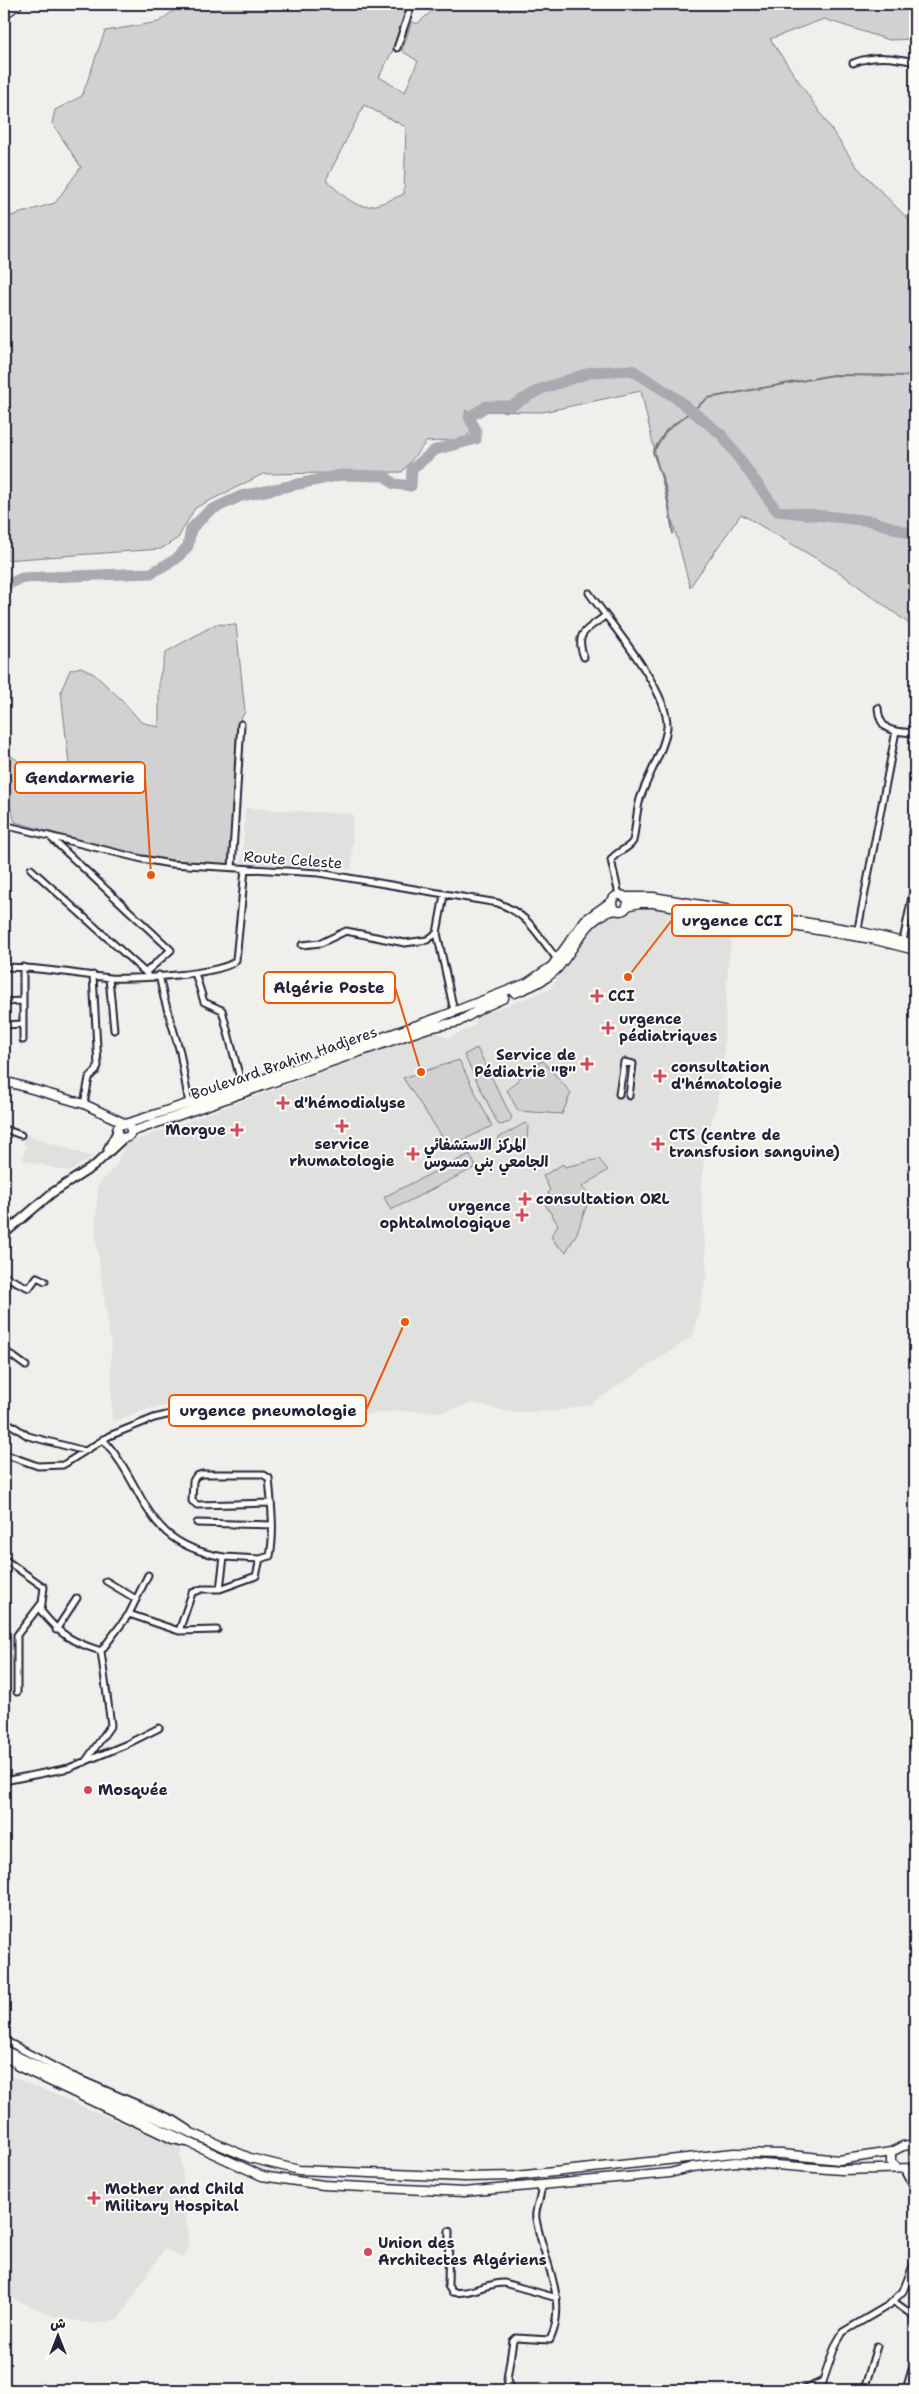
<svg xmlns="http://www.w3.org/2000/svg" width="919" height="2394" viewBox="0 0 919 2394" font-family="'Shantell Sans','Playpen Sans Arabic',sans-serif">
<rect width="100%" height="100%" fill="#f0efec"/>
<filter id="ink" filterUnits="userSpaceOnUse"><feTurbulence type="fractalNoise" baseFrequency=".02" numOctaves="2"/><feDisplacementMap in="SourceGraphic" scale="10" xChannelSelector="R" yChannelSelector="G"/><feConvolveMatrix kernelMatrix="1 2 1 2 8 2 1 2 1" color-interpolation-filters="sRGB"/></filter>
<g filter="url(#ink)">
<path fill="#e0e0df" d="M 245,808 L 353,814 L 352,869 L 242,864 Z
M 646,907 L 733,923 L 728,967 L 723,1070 L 716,1107 L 707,1136 L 701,1188 L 707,1275 L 693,1336 L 589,1405 L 557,1411 L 509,1412 L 473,1403 L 443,1412 L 398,1411 L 310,1421 L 276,1411 L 255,1407 L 176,1405 L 151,1408 L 112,1422 L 111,1348 L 95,1232 L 98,1185 L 116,1165 L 125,1144 L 435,1031 L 447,1038 L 470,1028 L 474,1026 L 476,1017 L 550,989 L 585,935 L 600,921 L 622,909 Z
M 25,1134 L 92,1157 L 69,1172 L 23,1160 L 26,1145 L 23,1144 Z
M 4,2073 L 180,2148 L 189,2247 L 182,2258 L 164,2249 L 118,2320 L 92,2324 L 53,2316 L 4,2295 Z"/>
<path fill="#d2d1d1" stroke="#7a7a86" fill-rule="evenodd" d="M 182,4 L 385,4 L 386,6 L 409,4 L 395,46 L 379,77 L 405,92 L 418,61 L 402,51 L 412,21 L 417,24 L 440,4 L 915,4 L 915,39 L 889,40 L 824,19 L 770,39 L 857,167 L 915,226 L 915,628 L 839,572 L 741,514 L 690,587 L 658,466 L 641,391 L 543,412 L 465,411 L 471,431 L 465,439 L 426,442 L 402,472 L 263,474 L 195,508 L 178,538 L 161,549 L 4,560 L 4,218 L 55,203 L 81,167 L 52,123 L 55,110 L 82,96 L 105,31 L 159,22 ZM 364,105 L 406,127 L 404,194 C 361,213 360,211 326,180 Z
M 216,624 L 236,625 L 245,712 L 237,725 L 229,865 L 144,858 L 15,822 L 10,806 L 4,807 L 4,751 L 40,776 L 69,764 L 61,691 L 70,670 L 81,667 L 94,674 L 122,700 L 141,722 L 159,727 L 159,680 L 166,652 Z
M 477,1048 L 512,1118 L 509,1122 L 501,1125 L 498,1124 L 464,1055 Z
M 459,1060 L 492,1126 L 449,1147 L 403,1078 Z
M 543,1061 L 571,1093 L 562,1114 L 518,1111 L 507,1090 L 534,1065 Z
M 525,1123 L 528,1126 L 527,1140 L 508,1150 L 498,1142 L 498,1138 Z
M 470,1154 L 476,1167 L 391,1210 L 384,1197 Z
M 599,1159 L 608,1170 L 582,1187 L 590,1196 L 577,1233 L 566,1252 L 556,1244 L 551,1236 L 558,1225 L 545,1204 L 552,1200 L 548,1193 L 550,1190 L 543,1176 L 563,1164 L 565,1167 Z"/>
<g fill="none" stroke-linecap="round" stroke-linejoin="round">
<path stroke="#737381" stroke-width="2" d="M 673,533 L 666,489 L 653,452 L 666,431 L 708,398 L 833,375 L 915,376"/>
<path stroke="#a9a9b0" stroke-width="11" d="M 4,586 L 22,578 L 151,573 L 176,559 L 188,546 L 191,529 L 209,511 L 241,496 L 341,475 L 385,476 L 394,484 L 411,486 L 412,469 L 435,450 L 476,439 L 476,430 L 469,417 L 487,406 L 511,406 L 541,389 L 592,372 L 632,370 L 676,398 L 722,435 L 777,511 L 872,521 L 915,535"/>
<g stroke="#22223b" stroke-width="9">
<path id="minor" d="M 397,48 L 412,4
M 853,63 C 875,55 892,57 915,62
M 589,593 C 611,624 669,691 667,727 C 665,749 647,777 640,799 C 636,813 636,827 633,841 C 628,850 616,851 611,860 L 619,895
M 584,657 C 574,632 587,630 605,616
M 878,708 C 880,733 894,731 915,733
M 4,825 L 142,859 L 171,864 L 319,873 L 498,903 C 531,916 536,934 558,960
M 49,836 L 171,950 L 146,972
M 232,868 L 241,724
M 31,869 L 147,974
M 437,933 L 454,1011
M 857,934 L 896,731
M 903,941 L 915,882
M 302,945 L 321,943 L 346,931 L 405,943 L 427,940 L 437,933 L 444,895
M 4,967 C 39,967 75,974 110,978 C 130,979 226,975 236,960 L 245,869
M 195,973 L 204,1002 L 222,1010 L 242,1086
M 159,975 L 164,998 L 180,1052 L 189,1104
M 109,978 L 114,1030
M 4,1002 L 23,1001
M 4,1025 L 23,1024
M 23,1040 L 23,967
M 619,1094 L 624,1062 L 633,1064 L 629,1096
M 84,1104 L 89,1078 L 96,1071 L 98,1066 L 93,975
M 4,1129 L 21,1135
M 4,1276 L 29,1288 L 37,1277 L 45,1281
M 4,1350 L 26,1366
M 4,1420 L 28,1436 L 85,1451
M 4,1454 L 38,1466 L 63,1465 L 109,1436 L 154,1418 L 175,1413 L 209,1411 L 262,1415
M 4,1505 L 4,1504
M 197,1523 L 272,1525
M 224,1557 L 260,1559
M 4,1559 L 44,1587 L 41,1611 C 60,1635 72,1642 101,1651
M 106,1581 L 136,1599
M 220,1589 L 256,1576 L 260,1559 L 270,1556 C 275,1530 271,1503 269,1478 L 262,1474 L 202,1474 L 196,1476 L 193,1481 L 192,1501 L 197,1505 L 271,1503
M 129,1614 L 148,1575
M 56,1630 L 77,1598
M 179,1631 L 217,1630
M 17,1692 L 17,1635 L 41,1604
M 85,1762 L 111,1725 L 101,1651 L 129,1614 L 179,1631 L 192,1593 L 202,1589 L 220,1589 L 224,1557 C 141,1543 150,1493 103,1439
M 4,1781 L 69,1768 L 125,1745 L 159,1728
M 449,2231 L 448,2286 L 452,2292 C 471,2295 486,2283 504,2283 L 557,2298
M 893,2301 L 915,2317
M 510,2390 L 507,2379 L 513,2341 L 516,2338 L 550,2340 C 569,2299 543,2260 536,2219 C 534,2208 542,2198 541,2186
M 803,2390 L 823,2381
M 864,2390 L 877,2346
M 906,2390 L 915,2359"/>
</g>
<g stroke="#22223b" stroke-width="9">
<path id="tertiary" d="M 4,2040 L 70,2075 L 175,2120 L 189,2129
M 17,2067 L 172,2140 L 186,2143
M 904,2169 L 915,2189
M 820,2390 L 835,2346 L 843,2332 L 889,2305 L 903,2291 L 915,2261"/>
</g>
<g stroke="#22223b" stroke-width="11">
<path id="secondary" d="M 108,1149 L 117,1132
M 4,1234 L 52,1193 L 94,1166 L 125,1137"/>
</g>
<g stroke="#22223b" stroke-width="11">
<path id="primary" d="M 4,15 L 18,4
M612 903a8 8 0 1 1 16 0a8 8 0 1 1-16 0Z
M 624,897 L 653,897 L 858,931 L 915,945
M 627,906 L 639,903 L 653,903 L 872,939 L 915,950
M 515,993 C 529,987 543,982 555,971 C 575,951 585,915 616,910
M 4,1081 L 84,1104 L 124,1123
M 126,1124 L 278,1074 L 440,1017 L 527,983 L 552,966 L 585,920 L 612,901
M117 1131a7 7 0 1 1 14 0a7 7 0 1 1-14 0Z
M 131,1132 L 428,1028 L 458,1022 L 482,1008 L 504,998"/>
</g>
<g stroke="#22223b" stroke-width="11">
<path id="trunk" d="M 4,2050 L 72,2082 L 250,2158 L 299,2170 L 465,2177 L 516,2176 L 734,2153 L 782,2154 L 839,2160 L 891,2152
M 4,2057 L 262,2176 L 323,2185 L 464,2192 L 670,2173 L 692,2167 L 736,2162 L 841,2170 L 915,2168
M 897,2168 L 891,2162 L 891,2152 L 903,2146 L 915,2144"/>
</g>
<use href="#minor" stroke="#fdfcf7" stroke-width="5"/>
<use href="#tertiary" stroke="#fdfcf7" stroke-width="5.5"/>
<use href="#secondary" stroke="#fdfcf7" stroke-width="7"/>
<use href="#primary" stroke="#fdfcf7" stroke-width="8"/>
<use href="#trunk" stroke="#fdfcf7" stroke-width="8"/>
</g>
</g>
<g fill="#d1495b" stroke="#fdfcf7" stroke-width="2">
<path d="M594.5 988.5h5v5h5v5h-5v5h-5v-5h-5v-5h5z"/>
<path d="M605.5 1020.5h5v5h5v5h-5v5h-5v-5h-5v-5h5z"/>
<path d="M584.5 1056.5h5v5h5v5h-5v5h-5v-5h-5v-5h5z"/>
<path d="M657.5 1068.5h5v5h5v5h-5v5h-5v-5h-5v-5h5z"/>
<path d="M280.5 1095.5h5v5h5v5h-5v5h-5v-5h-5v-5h5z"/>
<path d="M339.5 1118.5h5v5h5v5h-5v5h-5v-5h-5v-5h5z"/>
<path d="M234.5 1122.5h5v5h5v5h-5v5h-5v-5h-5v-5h5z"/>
<path d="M655.5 1136.5h5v5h5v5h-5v5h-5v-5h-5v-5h5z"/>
<path d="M410.5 1146.5h5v5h5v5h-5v5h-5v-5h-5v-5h5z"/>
<path d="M522.5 1191.5h5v5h5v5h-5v5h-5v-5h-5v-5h5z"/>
<path d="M519.5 1207.5h5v5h5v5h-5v5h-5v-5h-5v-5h5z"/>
<circle cx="88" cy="1790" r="5"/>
<path d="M91.5 2190.5h5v5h5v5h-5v5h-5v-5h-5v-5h5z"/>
<circle cx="368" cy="2252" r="5"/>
</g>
<g text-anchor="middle" stroke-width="4" stroke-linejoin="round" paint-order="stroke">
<g font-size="15" fill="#22223b" stroke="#fdfcf7">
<text transform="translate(293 860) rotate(4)" y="5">Route Celeste</text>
<text transform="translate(284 1063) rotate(-19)" y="5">Boulevard Brahim Hadjeres</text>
</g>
<g font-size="15" font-weight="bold" fill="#22223b" stroke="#fdfcf7" text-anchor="start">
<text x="608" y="1001">CCI</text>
<text x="619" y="1024">urgence<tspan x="619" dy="17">pédiatriques</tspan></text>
<text x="576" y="1060" text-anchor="end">Service de<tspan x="576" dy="17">Pédiatrie "B"</tspan></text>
<text x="671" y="1072">consultation<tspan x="671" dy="17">d'hématologie</tspan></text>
<text x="294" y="1108">d'hémodialyse</text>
<text x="226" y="1135" text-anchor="end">Morgue</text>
<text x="669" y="1140">CTS (centre de<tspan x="669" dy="17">transfusion sanguine)</tspan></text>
<text x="342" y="1149" text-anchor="middle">service<tspan x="342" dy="17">rhumatologie</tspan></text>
<text x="424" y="1150">المركز الاستشفائي<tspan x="424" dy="17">الجامعي بني مسوس</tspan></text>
<text x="536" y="1204">consultation ORL</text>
<text x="511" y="1211" text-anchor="end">urgence<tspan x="511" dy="17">ophtalmologique</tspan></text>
<text x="98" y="1795">Mosquée</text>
<text x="105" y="2194">Mother and Child<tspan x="105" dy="17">Military Hospital</tspan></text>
<text x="378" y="2248">Union des<tspan x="378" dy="17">Architectes Algériens</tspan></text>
</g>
</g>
<path fill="none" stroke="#e8590c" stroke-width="2" d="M151 875L145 777M628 977L672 920M421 1072L395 987M405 1322L366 1410"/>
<g fill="#e8590c" stroke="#fdfcf7" stroke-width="2">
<circle cx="151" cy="875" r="5"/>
<circle cx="628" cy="977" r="5"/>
<circle cx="421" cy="1072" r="5"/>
<circle cx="405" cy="1322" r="5"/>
</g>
<g fill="#fdfcf7" stroke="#e8590c" stroke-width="2">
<rect x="15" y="762" width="130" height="31" rx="5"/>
<rect x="672" y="905" width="120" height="31" rx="5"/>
<rect x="264" y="972" width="131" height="31" rx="5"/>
<rect x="169" y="1395" width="197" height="31" rx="5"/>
</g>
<g font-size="16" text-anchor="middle" font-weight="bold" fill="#22223b">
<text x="80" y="783">Gendarmerie</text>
<text x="732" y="926">urgence CCI</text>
<text x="329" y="993">Algérie Poste</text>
<text x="268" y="1416">urgence pneumologie</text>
</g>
<rect width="919" height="2394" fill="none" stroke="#fdfcf7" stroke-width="20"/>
<rect x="10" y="10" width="899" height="2374" fill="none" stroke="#22223b" stroke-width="2" filter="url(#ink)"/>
<g transform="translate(58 2336)" stroke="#fdfcf7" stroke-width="4" paint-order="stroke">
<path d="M0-4L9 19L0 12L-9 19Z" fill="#22223b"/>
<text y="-8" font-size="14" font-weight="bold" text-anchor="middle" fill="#22223b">ش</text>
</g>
</svg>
